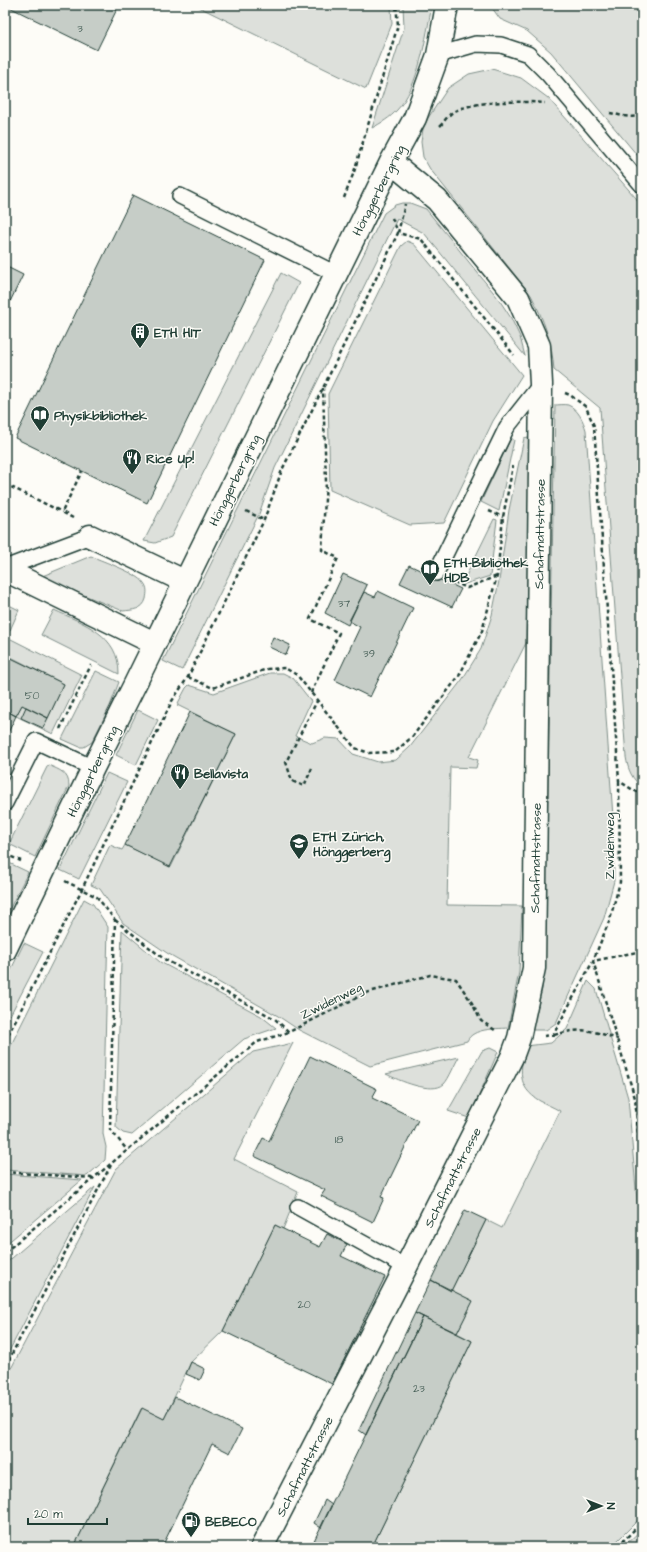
<svg xmlns="http://www.w3.org/2000/svg" width="647" height="1552" viewBox="0 0 647 1552" font-family="'Architects Daughter',sans-serif">
<rect width="100%" height="100%" fill="#fdfcf7"/>
<filter id="ink" filterUnits="userSpaceOnUse"><feTurbulence type="fractalNoise" baseFrequency=".025" numOctaves="2"/><feDisplacementMap in="SourceGraphic" scale="8" xChannelSelector="R" yChannelSelector="G"/><feConvolveMatrix kernelMatrix="1 2 1 2 8 2 1 2 1" color-interpolation-filters="sRGB"/></filter>
<g filter="url(#ink)">
<path fill="#dde0db" stroke="#7e8e88" d="M 195,5 L 391,5 L 392,24 L 366,89 Z
M 403,5 L 432,5 C 426,36 419,87 397,110 C 390,118 381,123 372,128 L 404,28 Z
M 490,5 L 642,5 L 642,161 L 551,52 L 527,31 L 500,19 Z
M 492,69 L 521,78 L 548,98 L 636,198 L 642,207 L 642,787 C 632,779 628,770 626,757 L 600,408 L 554,370 C 552,342 544,320 531,295 L 430,169 L 423,157 L 421,142 L 423,129 L 428,118 L 448,88 L 469,74 Z
M 402,203 L 410,203 L 426,209 L 498,298 L 511,318 L 520,337 L 525,356 L 424,233 L 397,219 L 275,468 L 259,514 L 182,670 L 163,661 L 384,213 L 395,205 Z
M 407,241 L 414,244 L 522,375 L 493,421 L 444,523 L 410,525 L 330,490 L 328,394 L 401,246 Z
M 281,273 L 299,283 L 171,537 L 155,543 L 144,541 Z
M 555,405 C 558,405 564,404 568,405 C 578,409 583,420 586,430 L 613,817 L 614,881 L 604,918 L 556,1023 L 546,1030 L 532,1030 L 542,989 L 545,946 Z
M 528,437 L 530,440 L 526,643 L 469,757 L 478,760 L 476,768 L 450,767 L 447,905 L 522,906 L 519,972 L 508,1028 C 495,1029 473,1028 467,1041 L 370,1066 L 299,1030 L 278,1016 L 167,953 L 123,923 L 100,889 L 91,885 L 110,845 L 122,850 L 125,845 L 171,867 L 236,734 L 177,705 L 186,688 L 189,685 L 214,693 L 270,673 L 283,673 L 293,678 L 311,701 L 295,736 L 312,743 L 325,738 L 339,739 L 353,754 L 378,762 L 396,760 L 410,747 L 462,680 L 481,649 L 492,615 L 499,581 L 509,510 L 524,438 Z
M 511,438 L 514,440 L 499,511 L 481,502 Z
M 494,519 L 497,520 L 490,576 L 465,584 L 462,584 Z
M 91,556 C 104,562 138,573 144,583 C 148,588 147,593 146,599 C 143,610 132,610 123,611 L 40,577 Z
M 5,603 L 19,610 L 7,637 L 82,675 L 53,734 L 16,716 L 22,705 L 48,718 L 64,684 L 5,654 Z
M 54,610 C 84,624 119,634 119,674 L 41,635 Z
M 96,671 L 119,682 L 110,706 L 92,742 L 84,747 L 80,747 L 62,739 Z
M 138,710 L 158,720 L 136,765 L 116,755 Z
M 48,765 C 60,770 69,773 69,786 L 35,857 L 9,844 Z
M 107,773 L 127,782 L 79,879 L 60,870 Z
M 5,861 L 28,872 L 5,918 Z
M 84,899 L 93,904 L 108,927 L 103,1134 L 106,1147 L 105,1160 L 87,1176 L 5,1170 L 5,1057 Z
M 122,930 L 160,962 L 261,1016 L 276,1028 L 244,1039 L 132,1135 L 123,1133 L 116,1127 Z
M 24,943 L 43,952 L 5,1025 L 5,982 Z
M 588,981 L 596,989 L 628,1098 L 642,1257 L 642,1516 L 611,1547 L 372,1547 L 472,1341 L 457,1333 L 472,1301 L 451,1291 L 486,1220 L 502,1228 L 560,1111 C 553,1107 546,1104 540,1101 C 516,1087 520,1069 526,1046 L 551,1043 L 567,1029 Z
M 293,1043 L 234,1159 L 298,1192 L 283,1229 L 275,1225 L 223,1331 L 191,1362 L 164,1419 L 141,1409 L 74,1547 L 5,1547 L 5,1380 L 116,1169 L 253,1052 Z
M 490,1048 L 498,1052 L 469,1118 L 448,1111 L 482,1051 Z
M 459,1057 C 455,1063 449,1079 444,1084 C 432,1095 398,1080 386,1074 Z
M 5,1174 L 82,1180 L 5,1245 Z
M 95,1187 L 5,1359 L 5,1264 Z
M 642,1529 L 642,1547 L 623,1547 Z"/>
<path fill="#c6cdc7" stroke="#1f3d34" d="M 5,5 L 119,5 L 97,50 Z
M 133,195 L 265,260 L 147,503 L 15,438 Z
M 5,266 L 23,275 L 5,312 Z
M 409,565 L 461,589 L 452,607 L 400,583 Z
M 343,574 L 367,585 L 348,625 L 325,613 Z
M 378,591 L 413,608 L 370,697 L 335,680 L 360,627 L 349,621 L 364,592 L 375,597 Z
M 273,637 L 290,645 L 286,655 L 269,647 Z
M 5,655 L 64,684 L 48,718 L 22,705 L 16,716 L 5,710 Z
M 26,707 L 48,718 L 43,728 L 21,718 Z
M 5,710 L 16,716 L 5,739 Z
M 190,712 L 236,734 L 170,867 L 125,845 Z
M 310,1056 L 377,1089 L 372,1098 L 418,1120 L 381,1197 L 384,1198 L 373,1222 L 321,1196 L 325,1190 L 254,1156 L 263,1138 L 269,1141 Z
M 465,1210 L 486,1220 L 451,1291 L 431,1280 Z
M 275,1225 L 320,1247 L 327,1234 L 347,1244 L 341,1256 L 385,1277 L 332,1384 L 223,1331 Z
M 431,1280 L 473,1301 L 457,1333 L 415,1313 Z
M 415,1313 L 423,1317 L 366,1435 L 359,1430 Z
M 423,1317 L 472,1341 L 372,1547 L 311,1547 Z
M 191,1362 L 205,1369 L 200,1380 L 186,1374 Z
M 175,1397 L 242,1429 L 230,1453 L 212,1444 L 162,1547 L 74,1547 L 142,1408 L 164,1419 Z
M 325,1500 L 332,1505 L 321,1528 L 314,1523 Z"/>
<g fill="none" stroke-linecap="round" stroke-linejoin="round">
<g stroke="#1f3d34" stroke-width="18">
<path id="service" d="M 438,55 L 476,44 L 501,45 L 528,54 L 548,74 L 642,185
M 180,196 L 336,274
M 5,568 L 90,536
M 436,573 L 507,427 L 541,384
M 5,803 L 36,741 L 93,768
M 298,1207 L 406,1267"/>
</g>
<g stroke="#1f3d34" stroke-width="25">
<path id="minor" d="M 90,536 L 184,581
M 5,570 L 154,643
M 5,950 L 93,768 L 135,684 L 391,162 L 415,118 L 438,55 L 447,5
M 262,1547 L 406,1267 L 512,1057 L 519,1038 L 534,968 L 541,384 L 539,346 L 518,298 L 437,200 L 391,162"/>
</g>
<path stroke="#1f3d34" stroke-width="2.5" stroke-dasharray="4 3" stroke-linecap="butt" d="M 610,113 C 619,115 632,119 642,115
M 440,126 C 444,122 448,115 453,112 C 475,100 520,101 545,103
M 344,198 L 354,172 L 398,25 L 396,5
M 392,218 L 398,232
M 398,233 L 405,204
M 565,393 L 570,395 L 586,407 L 594,426 L 619,781 L 633,790 L 642,794
M 5,484 L 62,512
M 246,511 L 264,520
M 489,511 L 503,517
M 73,518 L 62,512 L 82,471
M 454,582 L 467,588 L 497,576
M 188,677 L 213,688 L 267,669 L 285,668 L 297,675 L 355,748 L 369,753 L 395,752 L 412,737 L 459,676 L 482,631 L 497,576 L 503,517 L 513,466
M 311,693 L 339,633 L 310,619 L 338,558 L 322,550 L 326,482 L 323,388
M 60,729 L 91,665
M 312,768 L 304,786 L 292,781 L 286,762 L 317,701
M 5,854 L 21,861
M 65,881 L 97,897 L 115,920 L 110,1129 L 127,1150
M 115,920 L 164,959 L 275,1019 L 289,1032
M 642,951 L 593,961 L 635,1098 L 642,1177
M 554,1035 C 583,1027 590,1030 618,1039
M 544,1036 L 553,1035 L 593,961 L 610,919 L 620,882 L 619,781
M 5,1041 L 82,889 L 172,701 L 188,677 L 264,520 L 282,470 L 323,388 L 398,233 L 421,239 L 514,355
M 5,1172 L 92,1178
M 5,1252 L 257,1042 L 289,1032 L 366,993 L 430,975 L 456,979 L 472,1003 L 481,1021 L 495,1030
M 5,1367 L 111,1165
M 617,1547 L 642,1522"/>
<use href="#service" stroke="#fdfcf7" stroke-width="15"/>
<use href="#minor" stroke="#fdfcf7" stroke-width="22"/>
</g>
</g>
<defs>
<g id="building-pin" transform="scale(1)"><path d="M0 17L-7.5 6A9.5 9.5 0 1 1 7.5 6Z" fill="#1f3d34" stroke="#fdfcf7"/><path d="M-4-6H4V6H1V3H-1V6H-4ZM-2.5-4.3h1.7v1.8h-1.7ZM.8-4.3h1.7v1.8H.8ZM-2.5-1h1.7V.8h-1.7ZM.8-1h1.7V.8H.8Z" fill="#fff"/></g>
<g id="library-pin" transform="scale(1)"><path d="M0 17L-7.5 6A9.5 9.5 0 1 1 7.5 6Z" fill="#1f3d34" stroke="#fdfcf7"/><path d="M-6-4Q-3-5.5-.7-3.5V5Q-3 3-6 4ZM6-4Q3-5.5 .7-3.5V5Q3 3 6 4Z" fill="#fff"/></g>
<g id="restaurant-pin" transform="scale(1)"><path d="M0 17L-7.5 6A9.5 9.5 0 1 1 7.5 6Z" fill="#1f3d34" stroke="#fdfcf7"/><path d="M-5-6h1v4h1v-4h1v4h1v-4h1v5L-1.5 .5V6h-2V.5L-5-1ZM5-6V6H3V1.5H1.5Q1.5-4 5-6Z" fill="#fff"/></g>
<g id="university-pin" transform="scale(1)"><path d="M0 17L-7.5 6A9.5 9.5 0 1 1 7.5 6Z" fill="#1f3d34" stroke="#fdfcf7"/><path d="M0-5L7-2L0 1L-7-2ZM-4 1L0 2.5L4 1V4Q0 6-4 4Z" fill="#fff"/></g>
<g id="fuel-pin" transform="scale(1)"><path d="M0 17L-7.5 6A9.5 9.5 0 1 1 7.5 6Z" fill="#1f3d34" stroke="#fdfcf7"/><path d="M-5.5-6h7V0h2V4h1.3V-2.5L3-4.5l.8-.8L6-3V5H2.5V1h-1V6h-7ZM-4.2-4.7v3.2H.2V-4.7Z" fill="#fff"/></g>
</defs>
<g fill-rule="evenodd">
<use href="#building-pin" x="140" y="332"/>
<use href="#library-pin" x="40" y="415"/>
<use href="#restaurant-pin" x="132" y="458"/>
<use href="#library-pin" x="430" y="569"/>
<use href="#restaurant-pin" x="180" y="773"/>
<use href="#university-pin" x="299" y="843"/>
<use href="#fuel-pin" x="191" y="1521"/>
</g>
<g text-anchor="middle" stroke-width="3" stroke-linejoin="round" paint-order="stroke">
<g font-size="11" fill="#496159">
<text x="80" y="32">3</text>
<text x="344" y="607">37</text>
<text x="369" y="657">39</text>
<text x="32" y="699">50</text>
<text x="339" y="1143">18</text>
<text x="304" y="1308">20</text>
<text x="419" y="1392">23</text>
</g>
<g font-size="13" fill="#1f3d34" stroke="#fdfcf7">
<text transform="translate(378 190) rotate(-63)" y="5">Hönggerbergring</text>
<text transform="translate(234 480) rotate(-64)" y="5">Hönggerbergring</text>
<text transform="translate(539 534) rotate(-89)" y="5">Schafmattstrasse</text>
<text transform="translate(92 771) rotate(-64)" y="5">Hönggerbergring</text>
<text transform="translate(609 846) rotate(-90)" y="5">Zwidenweg</text>
<text transform="translate(535 858) rotate(-89)" y="5">Schafmattstrasse</text>
<text transform="translate(331 1000) rotate(-26)" y="5">Zwidenweg</text>
<text transform="translate(452 1177) rotate(-63)" y="5">Schafmattstrasse</text>
<text transform="translate(304 1466) rotate(-63)" y="5">Schafmattstrasse</text>
</g>
<g font-size="13" font-weight="bold" fill="#1f3d34" stroke="#fdfcf7" text-anchor="start">
<text x="154" y="337">ETH HIT</text>
<text x="54" y="420">Physikbibliothek</text>
<text x="146" y="463">Rice Up!</text>
<text x="444" y="567">ETH-Bibliothek<tspan x="444" dy="15">HDB</tspan></text>
<text x="194" y="778">Bellavista</text>
<text x="313" y="841">ETH Zürich,<tspan x="313" dy="15">Hönggerberg</tspan></text>
<text x="205" y="1526">BEBECO</text>
</g>
</g>
<rect width="647" height="1552" fill="none" stroke="#fdfcf7" stroke-width="20"/>
<rect x="10" y="10" width="627" height="1532" fill="none" stroke="#1f3d34" stroke-width="1.5" filter="url(#ink)"/>
<g transform="translate(601 1506) rotate(90)" stroke="#fdfcf7" stroke-width="3" paint-order="stroke">
<path d="M0-3L7 15L0 10L-7 15Z" fill="#1f3d34"/>
<text y="-6" font-size="11" font-weight="bold" text-anchor="middle" fill="#1f3d34">N</text>
</g>
<path d="M28 1518v6h79v-6" fill="none" stroke="#1f3d34" stroke-width="2"/>
<text x="34" y="1518" font-size="12" fill="#1f3d34" stroke="#fdfcf7" stroke-width="3" paint-order="stroke">20 m</text>
</svg>
